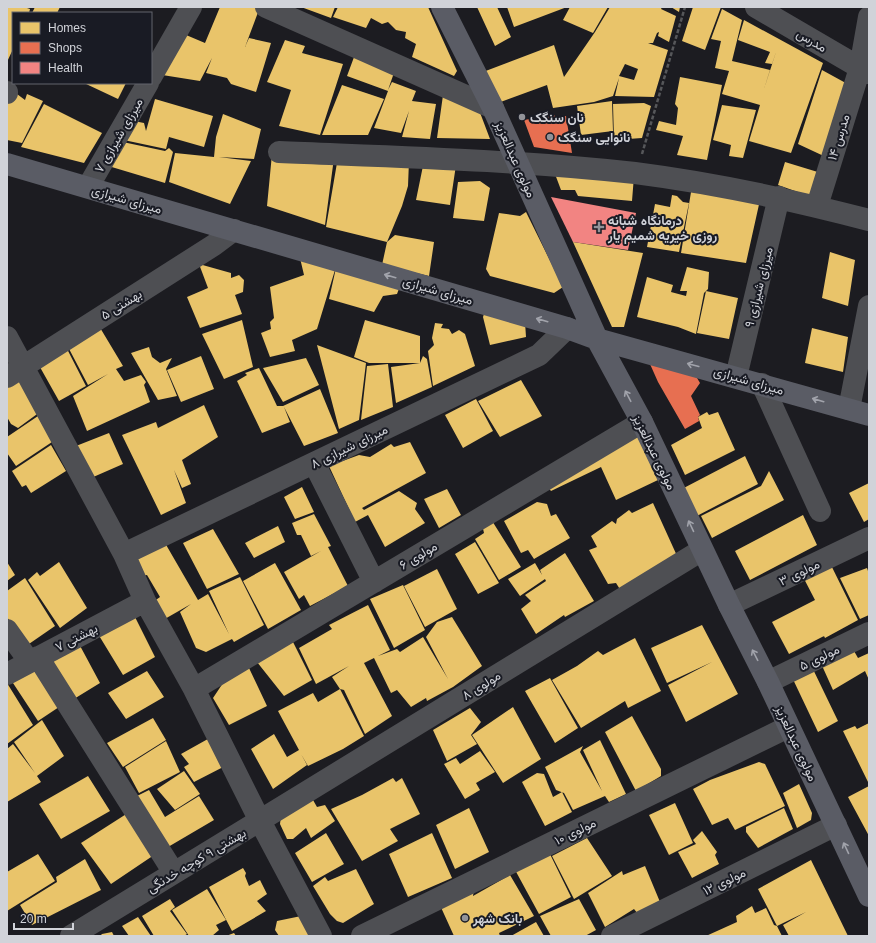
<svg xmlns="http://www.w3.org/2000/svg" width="876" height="943" viewBox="0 0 876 943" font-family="Arial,Vazirmatn,sans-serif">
<rect width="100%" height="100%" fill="#1c1c21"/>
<path fill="#e9c46a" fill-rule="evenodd" d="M 7,7 L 24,7 L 30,9 L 29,13 L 13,13 L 13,49 L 7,62 Z
M 35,7 L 60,7 L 57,13 L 32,13 Z
M 220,7 L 260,7 L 245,47 L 249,38 L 271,43 L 256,92 L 231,84 L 227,78 L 206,73 L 212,58 L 200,81 L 156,74 L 179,32 L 205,43 Z
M 301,7 L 335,7 L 331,18 Z
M 338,7 L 428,7 L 457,71 L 454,76 L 412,57 L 416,44 L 405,38 L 406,32 L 396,30 L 388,22 L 382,24 L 371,18 L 366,28 L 333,17 Z
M 477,7 L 497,7 L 511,37 L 495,46 Z
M 507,7 L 567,7 L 514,27 Z
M 570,7 L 608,7 L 593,33 L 563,20 Z
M 610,7 L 662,7 L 661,9 L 676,16 L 669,42 L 658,36 L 659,32 L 657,33 L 653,43 L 648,43 L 668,50 L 654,97 L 615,96 L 619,78 L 613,96 L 594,102 L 553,108 L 547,85 L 498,103 L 483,72 L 554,45 L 564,77 L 595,32 ZM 625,64 L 638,69 L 634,80 L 619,76 Z
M 671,7 L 680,7 L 679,12 Z
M 693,7 L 721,7 L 705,50 L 682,41 Z
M 722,9 L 742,20 L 732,61 L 770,70 L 763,92 L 777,49 L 772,64 L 765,63 L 770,52 L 738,40 L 744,20 L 823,63 L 791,153 L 749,141 L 760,105 L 722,94 L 729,71 L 715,68 L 721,41 L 711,39 Z
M 285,40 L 305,46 L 302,53 L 343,64 L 320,135 L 279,126 L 291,90 L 267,82 Z
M 357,49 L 396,67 L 388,90 L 392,82 L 416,91 L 412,101 L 436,104 L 430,139 L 402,137 L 409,111 L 401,133 L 374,128 L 388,91 L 347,76 Z
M 822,70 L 853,87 L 828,158 L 798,144 Z
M 680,77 L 722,85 L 707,160 L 677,155 L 683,136 L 656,130 L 659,121 L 676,125 L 678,108 L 675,104 Z
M 84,83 L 126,83 L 118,99 Z
M 342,85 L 384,99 L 368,135 L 322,135 Z
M 444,88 L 476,102 L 490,139 L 437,138 Z
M 17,94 L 25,100 L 27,94 L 43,101 L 22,143 L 7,140 L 7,101 Z
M 155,99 L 213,116 L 204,147 L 169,137 L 166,149 L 119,139 L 129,120 L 144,123 L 146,131 Z
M 612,101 L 613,131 L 581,135 L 577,106 Z
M 644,103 L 651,106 L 642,138 L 614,140 L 613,104 Z
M 44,104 L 102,133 L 84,163 L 21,147 Z
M 722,105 L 756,110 L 743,158 L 729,156 L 731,145 L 713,140 Z
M 223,114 L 261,129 L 254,159 L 219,157 L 251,161 L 230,204 L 169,182 L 175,153 L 214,157 L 216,137 Z
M 118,141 L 165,151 L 169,148 L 173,152 L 165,183 L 105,165 Z
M 272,154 L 334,158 L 325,225 L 267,206 Z
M 338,157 L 409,161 L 408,186 L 402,206 L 387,242 L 326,227 Z
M 424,161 L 456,165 L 450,205 L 416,200 Z
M 785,162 L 821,173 L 812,197 L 778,185 Z
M 552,166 L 634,176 L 632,201 L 578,196 L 575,190 L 561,190 Z
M 480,181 L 490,188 L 484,221 L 453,218 L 458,182 Z
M 692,186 L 760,200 L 746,263 L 681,253 Z
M 672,195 L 677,196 L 683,202 L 689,203 L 679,252 L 647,247 L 655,204 L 670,207 Z
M 526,212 L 563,287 L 554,293 L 490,276 L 486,269 L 499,213 L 520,216 Z
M 395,235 L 434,242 L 429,276 L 382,265 L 387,242 Z
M 573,242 L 643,253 L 624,327 L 612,327 Z
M 830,252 L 855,260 L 848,306 L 822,298 Z
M 300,258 L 335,270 L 317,329 L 292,340 L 295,351 L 270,357 L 261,333 L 271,329 L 270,322 L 274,318 L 270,287 L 304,275 Z
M 199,264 L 231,273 L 231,278 L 239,275 L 244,280 L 243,292 L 235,295 L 242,314 L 200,328 L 187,297 L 208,288 Z
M 687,267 L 709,272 L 708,289 L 704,293 L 696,334 L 678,327 L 637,317 L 647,277 L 673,285 L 671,292 L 686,296 L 687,291 L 680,291 Z
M 336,268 L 400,286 L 397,294 L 383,296 L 374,312 L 329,299 Z
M 706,291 L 738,298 L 729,339 L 697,333 Z
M 484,314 L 525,322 L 526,337 L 490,345 L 483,317 Z
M 242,320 L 253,367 L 224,379 L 202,334 Z
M 365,320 L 420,336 L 420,363 L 369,363 L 354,357 Z
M 435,323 L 443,324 L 441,328 L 449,329 L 452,334 L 459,330 L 465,334 L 475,366 L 433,386 L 428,351 L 434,345 L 432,338 Z
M 99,326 L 123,366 L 116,369 L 124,381 L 141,375 L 146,382 L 144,385 L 150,402 L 87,431 L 73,396 L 108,374 L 88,385 L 67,345 Z
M 812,328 L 848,337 L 843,372 L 805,363 Z
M 64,343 L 86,386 L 59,401 L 36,360 Z
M 317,345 L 366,363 L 359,420 L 339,429 Z
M 149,347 L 152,357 L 160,363 L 172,358 L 166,369 L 177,396 L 158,400 L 131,353 Z
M 201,356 L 214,389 L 181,402 L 167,370 Z
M 423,356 L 427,359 L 432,387 L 396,403 L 391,367 L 420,363 Z
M 306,358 L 319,385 L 283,402 L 263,368 Z
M 388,364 L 393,407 L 361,420 L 367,366 Z
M 259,368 L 277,406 L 283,406 L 320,389 L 338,433 L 304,446 L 284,407 L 290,422 L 262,433 L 237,381 L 247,375 L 245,373 Z
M 22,369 L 44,409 L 18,428 L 11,424 L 7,417 L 7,379 Z
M 521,380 L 542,416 L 500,437 L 478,401 Z
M 476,399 L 493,431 L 463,448 L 445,415 Z
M 204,405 L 218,437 L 182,460 L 191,484 L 182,488 L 174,470 L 186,503 L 161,515 L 122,435 L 156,422 L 158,428 Z
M 707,412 L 709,415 L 718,412 L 735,450 L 685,475 L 671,445 L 702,428 L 698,417 Z
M 38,416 L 52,442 L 16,466 L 7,453 L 7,437 Z
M 634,429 L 658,480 L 616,500 L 601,467 L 551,491 L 544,482 Z
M 109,433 L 123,464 L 91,478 L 76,446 Z
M 410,442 L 426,473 L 362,508 L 364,510 L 399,491 L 417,503 L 415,509 L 425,523 L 385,547 L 368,515 L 355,522 L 329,466 L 359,455 L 370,457 L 391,444 L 394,447 Z
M 51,445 L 66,471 L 31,493 L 26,485 L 22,487 L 12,471 Z
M 745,456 L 758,484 L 693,518 L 678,491 Z
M 769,471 L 784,500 L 712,538 L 701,516 L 761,486 Z
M 869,483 L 869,519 L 864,522 L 849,493 Z
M 302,487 L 314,512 L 295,519 L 284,497 Z
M 447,489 L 461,515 L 439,528 L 424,499 Z
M 537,502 L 547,504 L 551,516 L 556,514 L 570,538 L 534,559 L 528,550 L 521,553 L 504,521 Z
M 653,503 L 678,558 L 621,591 L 616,583 L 608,584 L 589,550 L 597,547 L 591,536 L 612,521 L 616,524 L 617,519 L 629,510 L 632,513 Z
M 314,514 L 331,546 L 328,547 L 348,586 L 310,606 L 304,595 L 299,599 L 284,572 L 321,551 L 311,556 L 301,535 L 297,535 L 292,523 Z
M 803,515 L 817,545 L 750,580 L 735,551 Z
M 489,516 L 521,567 L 499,580 L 475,539 L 484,533 L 481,520 Z
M 278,526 L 285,542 L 254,558 L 245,543 Z
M 213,529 L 239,574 L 207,589 L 183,543 Z
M 475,542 L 499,583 L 478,594 L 455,554 Z
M 165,543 L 198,600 L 208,594 L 229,634 L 209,591 L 240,577 L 264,625 L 234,642 L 232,639 L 206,652 L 196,648 L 180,612 L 191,604 L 163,620 L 153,602 L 160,597 L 147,575 L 141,576 L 133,562 Z
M 565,553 L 594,601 L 565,617 L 564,615 L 536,634 L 521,609 L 531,601 L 525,595 L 546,581 L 545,579 L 520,596 L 508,579 L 535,563 L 542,575 L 540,570 Z
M 828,559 L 858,620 L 825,638 L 819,626 L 824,636 L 789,654 L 772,622 L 815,600 L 801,573 Z
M 7,562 L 15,575 L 7,581 Z
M 59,562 L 87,608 L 60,628 L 28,580 L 37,572 L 40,576 Z
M 275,563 L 301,610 L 268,629 L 243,581 Z
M 867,568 L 869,574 L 869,615 L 860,619 L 840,578 Z
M 437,569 L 457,609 L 425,627 L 404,586 Z
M 25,578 L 55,626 L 26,646 L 7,617 L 7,591 Z
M 403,585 L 425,630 L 394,648 L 370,599 Z
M 368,605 L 390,650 L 378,656 L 397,649 L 400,652 L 423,637 L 448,679 L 426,637 L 437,622 L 452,617 L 482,666 L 453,687 L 427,701 L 426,698 L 411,707 L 397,690 L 391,693 L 374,658 L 364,663 L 392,716 L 365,734 L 344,690 L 340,689 L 364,736 L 343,749 L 308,766 L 301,754 L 307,765 L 273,789 L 251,749 L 274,734 L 287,757 L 299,750 L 278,711 L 313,693 L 318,702 L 340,689 L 332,677 L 349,666 L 316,684 L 299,648 L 332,629 L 329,625 Z
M 132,611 L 155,657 L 123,675 L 95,629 Z
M 702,625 L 738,694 L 686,722 L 668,685 L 712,662 L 667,683 L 651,648 Z
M 635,638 L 661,691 L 628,708 L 625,701 L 581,728 L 552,680 L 577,666 L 598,651 L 603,655 Z
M 78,642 L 100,683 L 69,702 L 45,662 Z
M 293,642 L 312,680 L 284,696 L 257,662 Z
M 850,644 L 858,658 L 869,653 L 869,680 L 865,671 L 833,690 L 819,659 Z
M 40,663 L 65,703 L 38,721 L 11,680 Z
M 810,663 L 838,721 L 818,732 L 790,673 Z
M 249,668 L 267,706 L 229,725 L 213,698 L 223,683 Z
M 147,671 L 164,697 L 126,719 L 108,693 Z
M 550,678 L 578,728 L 555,743 L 525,691 Z
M 7,683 L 33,725 L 7,744 Z
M 513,707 L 541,759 L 503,783 L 472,735 Z
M 470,708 L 481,722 L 471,735 L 477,744 L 447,761 L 433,730 Z
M 632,716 L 661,769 L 661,776 L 636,791 L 605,732 Z
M 153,718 L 166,740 L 123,767 L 107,743 Z
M 42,720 L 64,756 L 37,776 L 41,782 L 7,802 L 7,749 L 13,744 L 35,773 L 14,742 Z
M 869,723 L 869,784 L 843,731 L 855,726 L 857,729 Z
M 215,735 L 229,764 L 194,782 L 184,767 L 189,764 L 181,754 Z
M 600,740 L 626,794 L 609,802 L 605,796 L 573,810 L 564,793 L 556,790 L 545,767 L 583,746 L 580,752 L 602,791 L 583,750 Z
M 166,741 L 180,772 L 139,793 L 125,767 Z
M 480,751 L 495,772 L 476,783 L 480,790 L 465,799 L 444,764 L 456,758 L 460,764 Z
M 759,762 L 765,764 L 785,806 L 735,830 L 728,818 L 712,825 L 693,789 L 710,780 Z
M 184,771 L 200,794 L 175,810 L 157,789 Z
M 537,773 L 544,774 L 553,797 L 562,792 L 572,812 L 545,826 L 522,782 Z
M 88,776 L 110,811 L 61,839 L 39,804 Z
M 393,778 L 396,782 L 402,778 L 420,814 L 390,829 L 398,841 L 362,861 L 331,809 L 362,795 Z
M 799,784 L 812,813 L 811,820 L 797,828 L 783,793 Z
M 869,786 L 869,836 L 848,797 Z
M 149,790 L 165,817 L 199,796 L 214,820 L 168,847 L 137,796 Z
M 313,800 L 317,807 L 325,805 L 335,821 L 311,838 L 306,828 L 293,839 L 287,839 L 280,824 L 281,816 Z
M 675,803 L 693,843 L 669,855 L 649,815 Z
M 469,808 L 489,852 L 455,869 L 436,825 Z
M 784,808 L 793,829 L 758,848 L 746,832 L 746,827 Z
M 131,811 L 157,853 L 111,884 L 81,843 Z
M 702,831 L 717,852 L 715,855 L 719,864 L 692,878 L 678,852 L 696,844 L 693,840 Z
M 326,833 L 344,864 L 312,882 L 295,853 Z
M 432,833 L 452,878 L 408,897 L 389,854 Z
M 587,838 L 612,876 L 574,899 L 552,856 Z
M 548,850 L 571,897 L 539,914 L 514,868 Z
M 38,854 L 55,881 L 7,911 L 7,872 Z
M 85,859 L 101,890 L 32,925 L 20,905 L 57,882 L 56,877 Z
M 811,860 L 848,936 L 789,936 L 783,925 L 806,912 L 777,926 L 782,936 L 706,936 L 737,922 L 736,916 L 752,906 L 755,913 L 766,908 L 774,925 L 777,926 L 758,889 Z
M 645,866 L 660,902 L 638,914 L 634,909 L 605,927 L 588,893 L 622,871 L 623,875 Z
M 243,868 L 246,873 L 245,876 L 249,886 L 260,880 L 267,894 L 257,901 L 266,911 L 232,931 L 209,887 Z
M 356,869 L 374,904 L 343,923 L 337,921 L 330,914 L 313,886 L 325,877 L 328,881 Z
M 510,875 L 534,916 L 499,933 L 500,936 L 454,936 L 439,903 L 474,889 L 473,896 Z
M 207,889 L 226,920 L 216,925 L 219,930 L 212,936 L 189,936 L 172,910 Z
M 170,899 L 175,907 L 170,911 L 187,934 L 184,936 L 154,936 L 142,916 Z
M 579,899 L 596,930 L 585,936 L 551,936 L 540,916 Z
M 306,915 L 314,936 L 279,936 L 275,930 L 277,921 Z
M 138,917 L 151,936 L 129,936 L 122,926 Z
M 536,922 L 544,936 L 511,936 Z
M 112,932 L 114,936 L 100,936 L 102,934 Z
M 234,933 L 236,936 L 226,936 Z"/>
<path fill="#e76f51" d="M 554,115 L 556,118 L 566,116 L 572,153 L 534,147 L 524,120 Z
M 650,364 L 690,366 L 700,383 L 691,396 L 700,415 L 698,417 L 699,421 L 685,429 L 658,382 Z"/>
<path fill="#f28482" d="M 551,197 L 636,213 L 628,250 L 573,242 Z"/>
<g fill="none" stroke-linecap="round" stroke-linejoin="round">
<path stroke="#56575a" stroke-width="2.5" stroke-dasharray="4 2" stroke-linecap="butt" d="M 642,154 L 685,7"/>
<path stroke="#4e4f53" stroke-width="22" d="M 266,7 L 493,108
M 756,7 L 869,73
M 151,77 L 191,7
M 7,92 L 7,93
M 279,152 C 397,157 517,160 635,173 C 713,183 793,200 869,220
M 88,187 L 148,83
M 817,206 L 860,68 L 869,17
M 7,337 L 124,554 L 145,601 L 194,689 L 260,821 L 321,936
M 7,377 L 214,245 L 234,230
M 736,377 L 779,197
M 762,384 L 820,511
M 849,409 L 869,306
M 314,463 L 374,582
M 124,554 L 539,355 L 567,328
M 729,605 L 869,538
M 7,630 L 29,661
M 38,657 L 174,873
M 7,674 L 145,601
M 768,682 L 869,633
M 194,689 L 642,422
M 71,936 L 702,550
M 362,936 L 788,727
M 612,936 L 836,825"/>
<path stroke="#5a5c65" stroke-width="22" d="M 442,7 L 493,108 L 597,339 L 642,422 L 729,605 L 768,682 L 869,896
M 7,164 L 567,328 L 597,339 L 869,415"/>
</g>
<defs><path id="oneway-shaft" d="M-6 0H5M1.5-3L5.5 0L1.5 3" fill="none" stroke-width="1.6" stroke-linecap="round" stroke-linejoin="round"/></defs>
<g stroke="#a1a3ab">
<use href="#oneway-shaft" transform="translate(390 276) rotate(-164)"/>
<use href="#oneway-shaft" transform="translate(542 320) rotate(-164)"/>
<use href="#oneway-shaft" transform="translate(693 365) rotate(-165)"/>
<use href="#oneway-shaft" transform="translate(628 396) rotate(-118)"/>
<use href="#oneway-shaft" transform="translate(818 400) rotate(-164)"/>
<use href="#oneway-shaft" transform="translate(691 526) rotate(-115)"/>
<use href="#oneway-shaft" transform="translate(755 655) rotate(-117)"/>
<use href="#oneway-shaft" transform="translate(846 848) rotate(-115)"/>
</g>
<g fill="#929399" stroke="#191b24" stroke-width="1.5">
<circle cx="522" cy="117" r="4"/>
<circle cx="550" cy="137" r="4"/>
<path d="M597 221h4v4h4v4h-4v4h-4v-4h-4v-4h4z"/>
<circle cx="465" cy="918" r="4"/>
</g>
<g text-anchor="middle" stroke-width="4" stroke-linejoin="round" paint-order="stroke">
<g font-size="13" fill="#d1d3d9" stroke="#191b24">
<text transform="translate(812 40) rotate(31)" y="5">مدرس</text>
<text transform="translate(118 135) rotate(-60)" y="5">میرزای شیرازی ۷</text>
<text transform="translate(838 137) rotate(-73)" y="5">مدرس ۱۴</text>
<text transform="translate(516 159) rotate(66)" y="5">مولوی عبدالعزیز</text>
<text transform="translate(127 199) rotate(16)" y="5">میرزای شیرازی</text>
<text transform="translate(758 287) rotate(-76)" y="5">میرزای شیرازی ۹</text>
<text transform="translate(438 290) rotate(16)" y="5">میرزای شیرازی</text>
<text transform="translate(121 304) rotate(-32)" y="5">بهشتی ۵</text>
<text transform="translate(749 380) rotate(16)" y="5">میرزای شیرازی</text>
<text transform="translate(349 446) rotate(-26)" y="5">میرزای شیرازی ۸</text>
<text transform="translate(655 452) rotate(64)" y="5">مولوی عبدالعزیز</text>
<text transform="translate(418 555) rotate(-31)" y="5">مولوی ۶</text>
<text transform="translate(799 572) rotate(-26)" y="5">مولوی ۳</text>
<text transform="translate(76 637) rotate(-27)" y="5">بهشتی ۷</text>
<text transform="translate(819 657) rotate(-26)" y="5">مولوی ۵</text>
<text transform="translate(481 685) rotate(-32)" y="5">مولوی ۸</text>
<text transform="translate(797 743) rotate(65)" y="5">مولوی عبدالعزیز</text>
<text transform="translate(575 831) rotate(-26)" y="5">مولوی ۱۰</text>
<text transform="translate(196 860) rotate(-31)" y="5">بهشتی ۹ کوچه خدنگی</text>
<text transform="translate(724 881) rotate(-26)" y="5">مولوی ۱۲</text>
</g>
<g font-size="13" font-weight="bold" fill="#d1d3d9" stroke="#191b24" text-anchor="start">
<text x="530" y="122">نان سنگک</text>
<text x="558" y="142">نانوایی سنگک</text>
<text x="608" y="225">درمانگاه شبانه<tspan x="608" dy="15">روزی خیریه شمیم یار</tspan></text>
<text x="473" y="923">بانک شهر</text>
</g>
</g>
<rect width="876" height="943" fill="none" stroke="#d1d3d9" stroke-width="16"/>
<rect x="12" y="12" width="140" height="72" fill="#191b24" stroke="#63656c"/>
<rect x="20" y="22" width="20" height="12" fill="#e9c46a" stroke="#63656c"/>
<text x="48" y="32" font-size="12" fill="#d1d3d9">Homes</text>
<rect x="20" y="42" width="20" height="12" fill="#e76f51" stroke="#63656c"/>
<text x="48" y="52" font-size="12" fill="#d1d3d9">Shops</text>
<rect x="20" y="62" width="20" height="12" fill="#f28482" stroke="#63656c"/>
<text x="48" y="72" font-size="12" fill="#d1d3d9">Health</text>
<path d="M14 923v6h59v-6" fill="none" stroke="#d1d3d9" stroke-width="2"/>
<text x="20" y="923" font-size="12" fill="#d1d3d9" stroke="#191b24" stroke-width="3" paint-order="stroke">20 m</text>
</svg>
